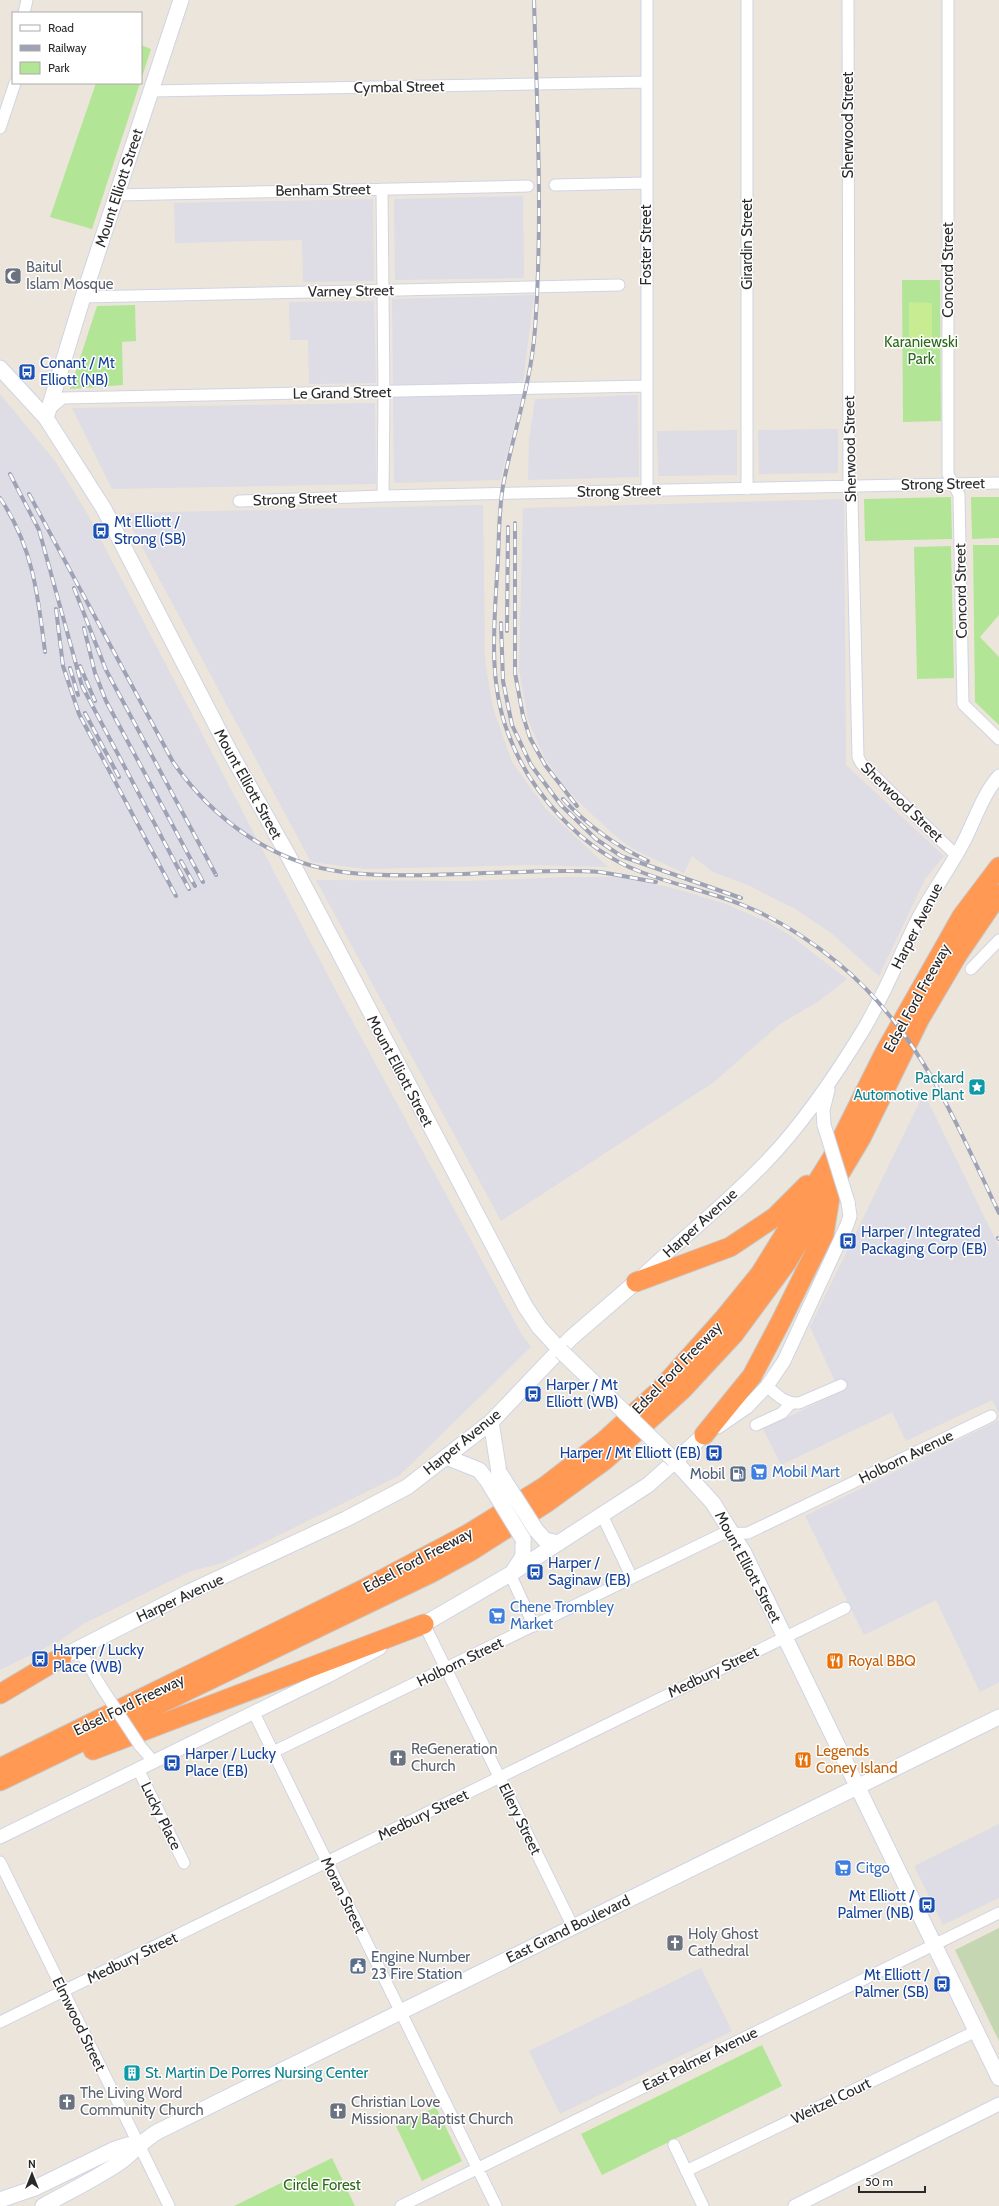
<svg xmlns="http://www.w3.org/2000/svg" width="999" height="2206" viewBox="0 0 999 2206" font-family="Cabin,sans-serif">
<rect width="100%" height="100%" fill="#ece5db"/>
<path fill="#dedce5" d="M 523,196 L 524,278 L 395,280 L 394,199 Z
M 373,199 L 374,281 L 303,282 L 302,240 L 175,243 L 174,203 Z
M 534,295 L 521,399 L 500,480 L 394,483 L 392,299 Z
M 374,301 L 376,383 L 309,384 L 308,340 L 290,340 L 289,302 Z
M 0,394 L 55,461 L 86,511 L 335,989 L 522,1335 L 531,1347 L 400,1475 L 223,1563 L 191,1571 L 83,1624 L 61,1640 L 0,1670 Z
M 638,395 L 639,477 L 528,480 L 529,440 L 535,399 Z
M 375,403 L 376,484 L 112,489 L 72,408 Z
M 838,429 L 838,473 L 759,474 L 758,430 Z
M 737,430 L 737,475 L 658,476 L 657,431 Z
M 844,499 L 846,765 L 944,856 L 925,879 L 879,976 L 831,933 L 797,910 L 750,886 L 713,872 L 692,856 L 684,873 L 633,849 L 614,835 L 576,799 L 562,783 L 544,757 L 528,720 L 519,669 L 523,508 Z
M 483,505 L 485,660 L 493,708 L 512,762 L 546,809 L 608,867 L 532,865 L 366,869 L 311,862 L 127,519 L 127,513 Z
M 570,877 L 620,877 L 673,888 L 723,903 L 770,923 L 791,936 L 847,979 L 819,1001 L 780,1024 L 714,1082 L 501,1221 L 316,880 L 468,881 Z
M 924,1093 L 999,1247 L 999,1414 L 992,1400 L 906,1441 L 892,1412 L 781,1465 L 763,1429 L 840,1392 L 810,1327 Z
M 999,1420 L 999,1682 L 980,1692 L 936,1600 L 864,1635 L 805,1516 Z
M 999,1824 L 999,1898 L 943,1925 L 914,1866 Z
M 701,1968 L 732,2031 L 560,2114 L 529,2051 Z"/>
<path fill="#b3e596" d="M 141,45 L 151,49 L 141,80 Z
M 96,83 L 140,83 L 92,229 L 50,217 Z
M 902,280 L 940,280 L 941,421 L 903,422 Z
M 135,305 L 136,341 L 122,342 L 123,385 L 70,389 L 97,306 Z
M 951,497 L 952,539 L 865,541 L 864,499 Z
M 971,497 L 999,497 L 999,538 L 972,539 Z
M 973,545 L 999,545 L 999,615 L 980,637 L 999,657 L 999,725 L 975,702 Z
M 951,546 L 954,678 L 917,679 L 914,547 Z
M 762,2045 L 782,2086 L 602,2175 L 581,2134 Z
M 436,2107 L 462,2161 L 422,2181 L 396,2126 Z
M 332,2158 L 355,2206 L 234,2206 Z"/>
<path fill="#c5d7b2" d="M 999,1928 L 999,2041 L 955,1950 Z"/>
<path fill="#c8ec91" d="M 909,302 L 932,303 L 932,344 L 909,344 Z"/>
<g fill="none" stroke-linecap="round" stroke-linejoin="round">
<g stroke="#d0d4e3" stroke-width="13">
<path id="minor" d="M 848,0 L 849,487 L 852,497 L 858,757 L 861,763 L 957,856
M 948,0 L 948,474 L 959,495 L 963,704 L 999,739
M 24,13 L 27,0
M 151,91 L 647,82
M 0,128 L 15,83
M 555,185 L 646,183
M 382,189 L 384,395 L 383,496
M 117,195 L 528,186
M 83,297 L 619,285
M 49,412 L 52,407 L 63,398 L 647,386
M 747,489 L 747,0
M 647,491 L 647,0
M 239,501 L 383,496 L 999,483
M 971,969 L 999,940
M 767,1386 C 777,1395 785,1404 799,1403 L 841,1385
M 756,1425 L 782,1413 L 791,1403
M 602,1515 L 632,1578
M 510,1574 L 534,1626
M 424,1624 L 573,1927
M 78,1648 L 102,1688
M 254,1713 L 496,2206
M 140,1746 L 154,1762
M 273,1752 L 722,1534 L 748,1533 L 991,1416
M 138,1769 L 184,1863
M 0,1862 L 169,2206
M 0,2022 L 845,1608
M 674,2145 L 703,2206
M 686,2171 L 976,2031
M 401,2206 L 999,1913"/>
</g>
<g stroke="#d0d4e3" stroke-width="15">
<path id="tertiary" d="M 824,1125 L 823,1110 L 828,1090
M 640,1278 C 681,1239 726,1204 765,1163 C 804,1123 836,1075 865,1027 C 886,991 901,952 920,915 C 933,891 949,869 962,845 C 974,823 982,795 999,776
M 718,1427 L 747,1407 L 767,1386 L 784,1361 L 847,1225 L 850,1216 L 848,1202
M 0,1837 L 328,1676 L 380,1648
M 795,2206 L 999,2104"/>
</g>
<g stroke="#d0d4e3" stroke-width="17">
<path id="secondary" d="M 0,368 L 46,418 L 104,509 L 230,752 L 289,857 L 525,1306 L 539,1327 L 561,1351
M 46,418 L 83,297 L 181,0
M 491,1422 L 499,1472
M 446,1457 L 479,1470 L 487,1480
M 674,1460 L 713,1503 L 744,1553 L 999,2078
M 536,1530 L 545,1540 L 559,1543
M 514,1570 L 523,1556 L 523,1539
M 424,1624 L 512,1573 L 648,1485 L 704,1435
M 62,1657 L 189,1592 L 346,1519 L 407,1487 L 491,1422 L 571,1338 L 636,1282
M 0,2200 L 35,2188 L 115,2149 L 127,2145 L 139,2144
M 43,2206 C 68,2192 95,2179 119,2163 C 133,2153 142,2141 157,2132 L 999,1717"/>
</g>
<g stroke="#c8c8c8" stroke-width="21">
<path id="motorway" d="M 636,1282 L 730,1247 L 775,1217 L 807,1185
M 704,1435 L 752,1376 L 781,1321 L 824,1234 L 830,1197
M 0,1694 L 62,1657
M 93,1750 L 424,1624
M 0,1768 L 366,1588 L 468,1534 L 544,1487 L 604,1441 L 660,1390 L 725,1317 L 760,1274 L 832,1158 L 885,1052 L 962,916 L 999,867
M 0,1781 L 431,1573 L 471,1551 L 546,1503 L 605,1460 L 682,1390 L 734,1334 L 787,1262 L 861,1138 L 919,1020 L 958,954 L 999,894"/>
</g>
<use href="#minor" stroke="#fff" stroke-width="11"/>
<use href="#tertiary" stroke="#fff" stroke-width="13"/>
<use href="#secondary" stroke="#fff" stroke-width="15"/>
<use href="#motorway" stroke="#ff9954" stroke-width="19"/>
<g stroke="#9ea2b5" stroke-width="4">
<path id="rail" d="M 534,0 C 537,109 543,220 535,329 C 531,384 513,433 503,486 C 499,510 499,535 498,559 C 495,616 487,679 508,733 C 529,792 582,850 641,872 C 675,885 711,892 745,906 C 779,920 810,940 838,963 C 919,1030 955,1121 999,1213
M 10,474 L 39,530 L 82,686 L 189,889
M 29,494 L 173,762 C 213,819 272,863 343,872 C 398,879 465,873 521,872 C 547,871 574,870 600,872 C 619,875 638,879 656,882
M 0,498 C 33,547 38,595 45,652
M 515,523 L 515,673 L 523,716 L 530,738 L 545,765 L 577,806
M 74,588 L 106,670 L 216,875
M 56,609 L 63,666 L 79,714 L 176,896
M 501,623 L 503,681 L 512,725 L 531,765 L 561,805 L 596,839 L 621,856 L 741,898
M 84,628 L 95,673 L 106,701 L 203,882
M 507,631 L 508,527
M 80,666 L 95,701
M 70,668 L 78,695
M 85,713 L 119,777
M 563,799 C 587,825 616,846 648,861
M 181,861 L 195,886
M 998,1238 L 999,1239"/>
</g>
<use href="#rail" stroke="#fff" stroke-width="2.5" stroke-dasharray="8" stroke-linecap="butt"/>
<g stroke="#d0d4e3" stroke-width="13" stroke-linecap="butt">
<path id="minor-bridge" d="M 102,1688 L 140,1746"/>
</g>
<g stroke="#d0d4e3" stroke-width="15" stroke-linecap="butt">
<path id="tertiary-bridge" d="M 824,1125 L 848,1202"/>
</g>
<g stroke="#d0d4e3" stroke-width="17" stroke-linecap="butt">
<path id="secondary-bridge" d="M 561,1351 L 674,1460
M 499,1472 L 536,1530
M 487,1480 L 523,1539"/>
</g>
<use href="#minor-bridge" stroke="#fff" stroke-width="11"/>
<use href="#tertiary-bridge" stroke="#fff" stroke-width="13"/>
<use href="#secondary-bridge" stroke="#fff" stroke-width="15"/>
</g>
<defs>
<g id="mosque-square" transform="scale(0.9)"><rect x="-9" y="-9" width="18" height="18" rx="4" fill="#6b7280" stroke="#fff"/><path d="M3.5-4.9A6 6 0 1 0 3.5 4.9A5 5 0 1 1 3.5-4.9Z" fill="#fff"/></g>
<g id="bus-square" transform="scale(0.9)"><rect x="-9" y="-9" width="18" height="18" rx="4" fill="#1a4fb4" stroke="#fff"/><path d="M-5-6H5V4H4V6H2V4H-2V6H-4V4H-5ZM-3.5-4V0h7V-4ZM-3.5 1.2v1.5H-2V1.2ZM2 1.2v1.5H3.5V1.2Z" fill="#fff"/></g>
<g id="sight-square" transform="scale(0.9)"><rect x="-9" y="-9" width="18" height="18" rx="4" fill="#0f9aa8" stroke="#fff"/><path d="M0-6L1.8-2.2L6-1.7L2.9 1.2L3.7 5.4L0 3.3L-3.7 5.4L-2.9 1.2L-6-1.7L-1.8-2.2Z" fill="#fff"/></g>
<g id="supermarket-square" transform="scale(0.9)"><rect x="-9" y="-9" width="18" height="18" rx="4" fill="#3f7fe0" stroke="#fff"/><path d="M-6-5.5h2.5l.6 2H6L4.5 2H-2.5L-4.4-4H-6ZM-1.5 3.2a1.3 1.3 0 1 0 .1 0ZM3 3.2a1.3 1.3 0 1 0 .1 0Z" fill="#fff"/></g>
<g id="fuel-square" transform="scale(0.9)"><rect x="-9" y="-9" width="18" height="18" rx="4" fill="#5c6f8a" stroke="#fff"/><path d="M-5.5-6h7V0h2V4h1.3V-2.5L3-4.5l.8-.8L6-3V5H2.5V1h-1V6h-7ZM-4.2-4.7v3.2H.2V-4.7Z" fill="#fff"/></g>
<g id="restaurant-square" transform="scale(0.9)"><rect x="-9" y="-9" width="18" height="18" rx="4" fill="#e8710a" stroke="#fff"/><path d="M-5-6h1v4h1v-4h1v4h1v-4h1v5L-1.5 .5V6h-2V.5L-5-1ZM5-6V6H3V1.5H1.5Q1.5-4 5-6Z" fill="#fff"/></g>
<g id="church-square" transform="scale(0.9)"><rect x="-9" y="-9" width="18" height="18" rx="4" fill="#6b7280" stroke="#fff"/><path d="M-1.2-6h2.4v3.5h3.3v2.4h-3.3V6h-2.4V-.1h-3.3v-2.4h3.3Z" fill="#fff"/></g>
<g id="civic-square" transform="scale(0.9)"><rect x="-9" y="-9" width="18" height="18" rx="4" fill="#5c6f8a" stroke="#fff"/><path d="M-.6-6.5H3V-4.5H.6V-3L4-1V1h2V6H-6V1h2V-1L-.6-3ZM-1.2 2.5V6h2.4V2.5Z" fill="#fff"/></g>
<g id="building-square" transform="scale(0.9)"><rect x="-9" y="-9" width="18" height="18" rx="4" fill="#0f9aa8" stroke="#fff"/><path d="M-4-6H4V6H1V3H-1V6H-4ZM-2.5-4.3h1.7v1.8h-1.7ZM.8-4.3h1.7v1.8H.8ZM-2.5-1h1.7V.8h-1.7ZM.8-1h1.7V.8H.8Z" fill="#fff"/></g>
</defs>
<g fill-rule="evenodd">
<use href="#mosque-square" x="13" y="276"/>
<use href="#bus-square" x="27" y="372"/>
<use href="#bus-square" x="101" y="531"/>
<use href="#sight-square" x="977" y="1087"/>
<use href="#bus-square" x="848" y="1241"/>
<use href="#bus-square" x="533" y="1394"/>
<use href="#bus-square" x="714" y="1453"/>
<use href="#supermarket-square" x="759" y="1472"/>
<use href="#fuel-square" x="738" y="1474"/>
<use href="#bus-square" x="535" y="1572"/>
<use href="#supermarket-square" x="497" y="1616"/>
<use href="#bus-square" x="40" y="1659"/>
<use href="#restaurant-square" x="835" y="1661"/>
<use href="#church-square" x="398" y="1758"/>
<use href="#restaurant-square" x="803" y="1760"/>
<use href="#bus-square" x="172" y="1763"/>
<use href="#supermarket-square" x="843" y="1868"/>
<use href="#bus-square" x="927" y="1905"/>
<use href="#church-square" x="675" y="1943"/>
<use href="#civic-square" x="358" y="1966"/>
<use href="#bus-square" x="942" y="1984"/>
<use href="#building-square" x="132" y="2073"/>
<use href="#church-square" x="67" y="2102"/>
<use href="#church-square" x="338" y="2111"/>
</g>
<g text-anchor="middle" stroke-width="3" stroke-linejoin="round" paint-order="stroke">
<g font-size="15" fill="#2a2a2a" stroke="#fff">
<text transform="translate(399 87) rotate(-1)" y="5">Cymbal Street</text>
<text transform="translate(848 125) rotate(-90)" y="5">Sherwood Street</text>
<text transform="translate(119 188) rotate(-72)" y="5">Mount Elliott Street</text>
<text transform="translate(323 190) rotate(-1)" y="5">Benham Street</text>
<text transform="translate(747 244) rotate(-90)" y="5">Girardin Street</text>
<text transform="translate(646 245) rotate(-90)" y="5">Foster Street</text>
<text transform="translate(948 270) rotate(-90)" y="5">Concord Street</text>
<text transform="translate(351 291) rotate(-1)" y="5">Varney Street</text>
<text transform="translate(342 393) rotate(-1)" y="5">Le Grand Street</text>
<text transform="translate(850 449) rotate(-91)" y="5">Sherwood Street</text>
<text transform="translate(943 484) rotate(-1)" y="5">Strong Street</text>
<text transform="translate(619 491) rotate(-1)" y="5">Strong Street</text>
<text transform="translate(295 499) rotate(-2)" y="5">Strong Street</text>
<text transform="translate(961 591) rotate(-91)" y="5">Concord Street</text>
<text transform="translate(248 784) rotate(61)" y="5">Mount Elliott Street</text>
<text transform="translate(902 802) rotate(44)" y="5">Sherwood Street</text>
<text transform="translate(917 926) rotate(-63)" y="5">Harper Avenue</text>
<text transform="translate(917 998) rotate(-61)" y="5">Edsel Ford Freeway</text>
<text transform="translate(400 1071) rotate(62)" y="5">Mount Elliott Street</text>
<text transform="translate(700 1223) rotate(-42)" y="5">Harper Avenue</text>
<text transform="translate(677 1368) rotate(-46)" y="5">Edsel Ford Freeway</text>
<text transform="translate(462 1442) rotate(-39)" y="5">Harper Avenue</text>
<text transform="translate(906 1457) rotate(-26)" y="5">Holborn Avenue</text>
<text transform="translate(418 1560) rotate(-28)" y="5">Edsel Ford Freeway</text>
<text transform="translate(748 1567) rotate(62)" y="5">Mount Elliott Street</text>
<text transform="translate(180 1598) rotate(-25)" y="5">Harper Avenue</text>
<text transform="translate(460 1662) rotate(-26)" y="5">Holborn Street</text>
<text transform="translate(713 1672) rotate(-26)" y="5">Medbury Street</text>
<text transform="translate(129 1705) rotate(-26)" y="5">Edsel Ford Freeway</text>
<text transform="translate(423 1815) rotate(-26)" y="5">Medbury Street</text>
<text transform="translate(161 1816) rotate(64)" y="5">Lucky Place</text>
<text transform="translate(520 1819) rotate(64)" y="5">Ellery Street</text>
<text transform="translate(343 1895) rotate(64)" y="5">Moran Street</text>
<text transform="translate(568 1929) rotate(-26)" y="5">East Grand Boulevard</text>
<text transform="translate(132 1958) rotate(-26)" y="5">Medbury Street</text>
<text transform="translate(79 2024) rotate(64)" y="5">Elmwood Street</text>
<text transform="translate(700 2059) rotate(-26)" y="5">East Palmer Avenue</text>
<text transform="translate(831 2101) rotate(-26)" y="5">Weitzel Court</text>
</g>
<g font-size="15" fill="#5b616d" stroke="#fff" text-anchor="start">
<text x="26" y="272">Baitul<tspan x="26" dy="17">Islam Mosque</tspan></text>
<text x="411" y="1754">ReGeneration<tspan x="411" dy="17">Church</tspan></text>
<text x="688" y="1939">Holy Ghost<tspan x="688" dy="17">Cathedral</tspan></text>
<text x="80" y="2098">The Living Word<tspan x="80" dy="17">Community Church</tspan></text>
<text x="351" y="2107">Christian Love<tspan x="351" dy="17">Missionary Baptist Church</tspan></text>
</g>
<g font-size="15" fill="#2b6918" stroke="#fff">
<text x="921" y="347">Karaniewski<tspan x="921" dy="17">Park</tspan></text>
<text x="322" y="2190">Circle Forest</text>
</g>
<g font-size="15" fill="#164399" stroke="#fff" text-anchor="start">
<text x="40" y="368">Conant / Mt<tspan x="40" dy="17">Elliott (NB)</tspan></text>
<text x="114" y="527">Mt Elliott /<tspan x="114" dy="17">Strong (SB)</tspan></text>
<text x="861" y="1237">Harper / Integrated<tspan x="861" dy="17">Packaging Corp (EB)</tspan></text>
<text x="546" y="1390">Harper / Mt<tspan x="546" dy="17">Elliott (WB)</tspan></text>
<text x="701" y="1458" text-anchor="end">Harper / Mt Elliott (EB)</text>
<text x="548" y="1568">Harper /<tspan x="548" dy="17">Saginaw (EB)</tspan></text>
<text x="53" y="1655">Harper / Lucky<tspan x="53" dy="17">Place (WB)</tspan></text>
<text x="185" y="1759">Harper / Lucky<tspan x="185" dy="17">Place (EB)</tspan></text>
<text x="914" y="1901" text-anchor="end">Mt Elliott /<tspan x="914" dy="17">Palmer (NB)</tspan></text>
<text x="929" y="1980" text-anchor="end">Mt Elliott /<tspan x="929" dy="17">Palmer (SB)</tspan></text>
</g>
<g font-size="15" fill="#0d838f" stroke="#fff" text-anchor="end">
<text x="964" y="1083">Packard<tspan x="964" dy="17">Automotive Plant</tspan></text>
<text x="145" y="2078" text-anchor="start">St. Martin De Porres Nursing Center</text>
</g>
<g font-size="15" fill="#366cbe" stroke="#fff" text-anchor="start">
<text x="772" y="1477">Mobil Mart</text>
<text x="510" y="1612">Chene Trombley<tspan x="510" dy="17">Market</tspan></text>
<text x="856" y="1873">Citgo</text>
</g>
<g font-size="15" fill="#4e5e75" stroke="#fff" text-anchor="end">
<text x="725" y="1479">Mobil</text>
<text x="371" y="1962" text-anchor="start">Engine Number<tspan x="371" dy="17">23 Fire Station</tspan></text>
</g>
<g font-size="15" fill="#c56008" stroke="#fff" text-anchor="start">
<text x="848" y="1666">Royal BBQ</text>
<text x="816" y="1756">Legends<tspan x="816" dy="17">Coney Island</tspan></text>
</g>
</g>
<rect x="12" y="12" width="130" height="72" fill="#ffffff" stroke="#aaaaaa"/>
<rect x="20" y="25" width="20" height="6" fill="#ffffff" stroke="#aaaaaa"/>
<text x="48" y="32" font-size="12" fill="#2a2a2a">Road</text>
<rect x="20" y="45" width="20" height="6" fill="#9ea2b5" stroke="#aaaaaa"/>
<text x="48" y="52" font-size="12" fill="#2a2a2a">Railway</text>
<rect x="20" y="62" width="20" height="12" fill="#b3e596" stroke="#aaaaaa"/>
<text x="48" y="72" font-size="12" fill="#2a2a2a">Park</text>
<g transform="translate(32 2174)" stroke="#ffffff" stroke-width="3" paint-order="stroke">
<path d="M0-3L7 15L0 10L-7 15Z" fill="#2a2a2a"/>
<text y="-6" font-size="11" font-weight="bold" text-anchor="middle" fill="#2a2a2a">N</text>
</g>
<path d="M859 2186v6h66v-6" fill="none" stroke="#2a2a2a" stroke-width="2"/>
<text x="865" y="2186" font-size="12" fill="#2a2a2a" stroke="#ffffff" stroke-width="3" paint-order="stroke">50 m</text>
</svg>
